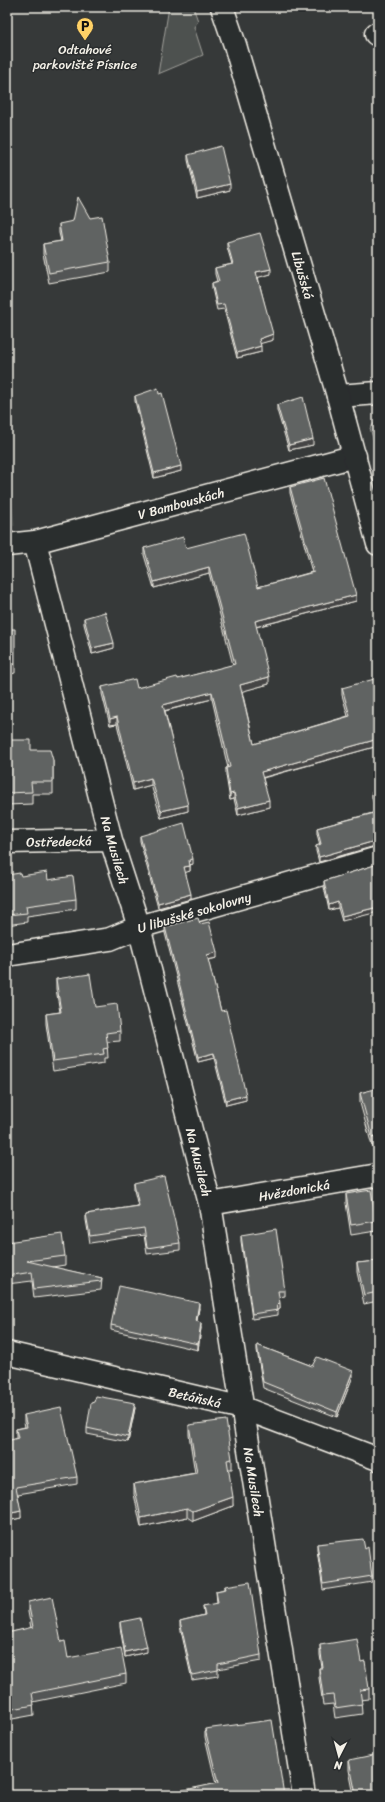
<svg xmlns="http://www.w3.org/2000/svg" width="385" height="1802" viewBox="0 0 385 1802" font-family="Sriracha,sans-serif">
<rect width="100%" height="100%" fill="#363939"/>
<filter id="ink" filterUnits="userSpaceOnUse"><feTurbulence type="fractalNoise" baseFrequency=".025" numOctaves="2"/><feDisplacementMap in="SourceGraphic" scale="8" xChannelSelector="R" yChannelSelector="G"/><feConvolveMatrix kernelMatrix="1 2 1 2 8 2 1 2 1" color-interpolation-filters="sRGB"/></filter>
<g filter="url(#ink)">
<path fill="#434645" d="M 7,452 L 15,526 L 7,526 Z"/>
<path fill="#4e514f" stroke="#a1a19c" d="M 169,7 L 193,7 L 198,21 L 194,27 L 203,55 L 158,74 Z
M 378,419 L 378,448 L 376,448 L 370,428 Z"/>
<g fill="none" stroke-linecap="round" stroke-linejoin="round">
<g stroke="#f4f1e8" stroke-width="25">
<path id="street" d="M 376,34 L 378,34
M 338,396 L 378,393
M 35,542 L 111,840 L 139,927 L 210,1204 L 304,1795
M 7,545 L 35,542 L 355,456
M 7,842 L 111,840
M 7,955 L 110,939 L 139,927 L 378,858
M 210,1204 L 378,1175
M 7,1353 L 243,1408 L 378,1459"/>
</g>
<g stroke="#f4f1e8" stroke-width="25">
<path id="secondary" d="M 222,7 L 235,45 L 338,396 L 378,544"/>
</g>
<use href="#street" stroke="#2a2d2e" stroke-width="22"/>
<use href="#secondary" stroke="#2a2d2e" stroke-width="22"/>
</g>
<path fill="#535554" stroke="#f4f1e8" d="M 188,155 L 230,190 L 197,198 L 188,160 Z
M 59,224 L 110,262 L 110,272 L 49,283 L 43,254 L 43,244 L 61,241 L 59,233 Z
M 227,242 L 271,274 L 258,277 L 273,340 L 260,343 L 261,352 L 237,358 L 224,309 L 217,310 L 212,288 L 212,283 L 217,281 L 215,274 L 215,268 L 232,264 L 227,247 Z
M 135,396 L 181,471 L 154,478 L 135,401 Z
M 277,405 L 313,445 L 289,450 L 277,410 Z
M 290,487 L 356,601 L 256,627 L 269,684 L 242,691 L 254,744 L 348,716 L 342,695 L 342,688 L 378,746 L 263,778 L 269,807 L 238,815 L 234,799 L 230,800 L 226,775 L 226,768 L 228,768 L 212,699 L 165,711 L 188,811 L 161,818 L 151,785 L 133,790 L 117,724 L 110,725 L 102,694 L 102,687 L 137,688 L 178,679 L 233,665 L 209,573 L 154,588 L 144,555 L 144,548 L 186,548 L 258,587 L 312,572 L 290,493 Z
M 84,618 L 114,648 L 92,654 L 84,624 Z
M 7,740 L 53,760 L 53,794 L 32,794 L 32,804 L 7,805 Z
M 378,790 L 378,846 L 375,846 L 319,862 L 316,851 L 316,846 L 320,845 L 317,834 L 317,828 L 376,812 L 372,797 L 372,792 Z
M 140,836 L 193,864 L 190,865 L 190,871 L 185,872 L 191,899 L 158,908 L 140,841 Z
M 378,864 L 342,921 L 338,908 L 329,910 L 324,887 L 324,881 Z
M 7,875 L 48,880 L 76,899 L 76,909 L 27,916 L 27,922 L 7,925 Z
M 200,924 L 217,958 L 208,960 L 221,1011 L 246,1100 L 226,1105 L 214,1058 L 198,1062 L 165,933 L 165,927 Z
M 56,979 L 95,1007 L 120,1031 L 120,1041 L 107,1042 L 108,1058 L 104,1058 L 104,1063 L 53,1071 L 46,1024 L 46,1014 L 60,1012 L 56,989 Z
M 378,1088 L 378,1145 L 372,1146 L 360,1103 L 360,1093 Z
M 134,1183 L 180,1243 L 180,1250 L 147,1254 L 144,1235 L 90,1243 L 86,1220 L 86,1214 L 138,1206 L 134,1190 Z
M 346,1194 L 376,1221 L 376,1231 L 351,1235 L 346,1203 Z
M 241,1235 L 285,1291 L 285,1296 L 279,1297 L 280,1308 L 278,1309 L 278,1315 L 252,1319 L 241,1241 Z
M 7,1241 L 7,1242 L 65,1256 L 65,1265 L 52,1267 L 102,1278 L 101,1290 L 34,1298 L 32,1281 L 7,1284 Z
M 378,1261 L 378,1301 L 364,1304 L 357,1272 L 357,1263 Z
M 199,1308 L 197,1321 L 201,1328 L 198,1350 L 111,1330 L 111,1325 Z
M 257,1345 L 312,1366 L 353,1376 L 337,1417 L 263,1388 L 257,1350 Z
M 135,1408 L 128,1442 L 87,1434 L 87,1428 Z
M 24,1415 L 77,1477 L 77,1484 L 18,1494 L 21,1518 L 7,1521 L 7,1441 L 16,1439 L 16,1429 L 25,1427 L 24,1422 Z
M 189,1425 L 232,1459 L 232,1469 L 228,1469 L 233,1506 L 193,1521 L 187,1517 L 141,1527 L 134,1494 L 134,1484 L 195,1473 L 189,1435 Z
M 317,1544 L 365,1549 L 372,1576 L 372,1582 L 323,1590 L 317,1550 Z
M 225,1586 L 261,1655 L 261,1661 L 218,1669 L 218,1676 L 192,1680 L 180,1626 L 180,1621 L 204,1615 L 203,1606 L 217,1604 L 216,1591 L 225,1589 Z
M 28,1602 L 61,1642 L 68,1658 L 126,1674 L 126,1683 L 33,1702 L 34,1715 L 7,1720 L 7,1633 L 31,1628 L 28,1612 Z
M 120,1622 L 147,1652 L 125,1657 L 120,1627 Z
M 320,1645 L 361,1662 L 369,1689 L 369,1699 L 361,1700 L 362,1714 L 335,1718 L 333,1704 L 323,1705 L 319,1678 L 319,1668 L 322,1668 L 320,1655 Z
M 205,1729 L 284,1795 L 180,1795 L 180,1791 L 216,1784 L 205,1737 Z
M 349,1760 L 378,1795 L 354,1795 L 349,1770 Z"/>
<path fill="#444545" stroke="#f4f1e8" d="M 230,184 L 230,190 L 197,198 L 197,192 Z
M 271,269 L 271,274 L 256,278 L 256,272 Z
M 273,334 L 273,340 L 259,344 L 259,339 Z
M 261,346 L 261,352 L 237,358 L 237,353 Z
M 313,439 L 313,445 L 289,450 L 289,445 Z
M 181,466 L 181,471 L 154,478 L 154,473 Z
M 209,567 L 209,573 L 154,588 L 154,582 Z
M 356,595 L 356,601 L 255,627 L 255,621 Z
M 114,643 L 114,648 L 92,654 L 92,648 Z
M 15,664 L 15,673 L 7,675 L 7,666 Z
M 269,677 L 269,684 L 240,692 L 240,685 Z
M 212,692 L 212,699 L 163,711 L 163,705 Z
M 117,717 L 117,724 L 110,725 L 110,719 Z
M 378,739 L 378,746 L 261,778 L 261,772 Z
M 151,778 L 151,785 L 133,790 L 133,783 Z
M 234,793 L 234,799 L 230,800 L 230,794 Z
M 269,800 L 269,807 L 238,815 L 238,808 Z
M 188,805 L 188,811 L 161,818 L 161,811 Z
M 375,841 L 375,846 L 319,862 L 319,857 Z
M 193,859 L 193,864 L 189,865 L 189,860 Z
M 190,866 L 190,871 L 184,873 L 184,867 Z
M 191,894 L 191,899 L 158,908 L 158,903 Z
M 338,902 L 338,908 L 329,910 L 329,905 Z
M 378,907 L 378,912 L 342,921 L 342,916 Z
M 217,952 L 217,958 L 207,960 L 207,955 Z
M 214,1053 L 214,1058 L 198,1062 L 198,1057 Z
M 246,1095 L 246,1100 L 226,1105 L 226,1100 Z
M 378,1135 L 378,1145 L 372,1146 L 372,1137 Z
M 199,1303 L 199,1308 L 196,1326 L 196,1321 Z
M 280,1303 L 280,1308 L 277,1309 L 277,1304 Z
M 201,1323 L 201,1328 L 198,1350 L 198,1344 Z
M 353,1371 L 353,1376 L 337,1417 L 337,1412 Z
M 135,1403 L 135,1408 L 128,1442 L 128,1437 Z
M 233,1497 L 233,1506 L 193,1521 L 193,1511 Z
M 187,1508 L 187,1517 L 141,1527 L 141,1518 Z
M 21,1511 L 21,1518 L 7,1521 L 7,1514 Z
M 147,1647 L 147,1652 L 125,1657 L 125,1652 Z
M 378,1793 L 378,1795 L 367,1795 Z"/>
<path fill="#616362" stroke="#f4f1e8" d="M 221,146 L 230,184 L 197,192 L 188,155 Z
M 78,197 L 90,218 L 102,216 L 110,262 L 49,273 L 43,244 L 62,241 L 59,224 L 73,221 Z
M 260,233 L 271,269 L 256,272 L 273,334 L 259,339 L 261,346 L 237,353 L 224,304 L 217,305 L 212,283 L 219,281 L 215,268 L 233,264 L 227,242 Z
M 158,388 L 159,394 L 162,393 L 181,466 L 154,473 L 135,396 Z
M 303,397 L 313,439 L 289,445 L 277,405 Z
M 324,478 L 356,595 L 255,621 L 269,677 L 240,685 L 254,744 L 350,716 L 342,688 L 378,678 L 378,739 L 261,772 L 269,800 L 238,808 L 234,793 L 230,794 L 226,768 L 230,767 L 212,692 L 163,705 L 188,805 L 161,811 L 151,778 L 133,783 L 117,717 L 110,719 L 102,687 L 135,679 L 137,688 L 177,677 L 178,679 L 235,664 L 209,567 L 154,582 L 144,548 L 183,537 L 186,548 L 244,533 L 258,587 L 314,572 L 290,487 Z
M 105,612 L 114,643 L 92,648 L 84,618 Z
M 7,629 L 15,629 L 15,664 L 7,666 Z
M 7,740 L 31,740 L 31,750 L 50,750 L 53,760 L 53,782 L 31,782 L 32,792 L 7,793 Z
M 378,790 L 378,841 L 375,841 L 319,857 L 316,846 L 321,844 L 317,828 L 378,812 L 372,792 Z
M 184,823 L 193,859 L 189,860 L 190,866 L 184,867 L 191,894 L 158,903 L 140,836 Z
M 378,864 L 378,907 L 342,916 L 338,902 L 329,905 L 324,881 Z
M 47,872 L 48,880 L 73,876 L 76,899 L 26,906 L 27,913 L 7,915 L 7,875 L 20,873 L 21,876 Z
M 198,918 L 200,924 L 209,922 L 217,952 L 207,955 L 221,1011 L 226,1010 L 246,1095 L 226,1100 L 214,1053 L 198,1057 L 165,927 Z
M 90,974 L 95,1007 L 117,1004 L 120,1031 L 106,1033 L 108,1048 L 103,1049 L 104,1054 L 53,1061 L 46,1014 L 61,1012 L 56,979 Z
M 378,1088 L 378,1135 L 372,1137 L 360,1093 Z
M 164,1176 L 180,1243 L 147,1248 L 144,1228 L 90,1236 L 86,1214 L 139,1206 L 134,1183 Z
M 371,1190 L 376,1221 L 351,1225 L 346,1194 Z
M 276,1229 L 285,1291 L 278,1291 L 280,1303 L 277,1304 L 278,1310 L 252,1314 L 241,1235 Z
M 62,1234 L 65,1256 L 27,1261 L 102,1278 L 101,1281 L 34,1289 L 32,1272 L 7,1276 L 7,1241 L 7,1242 Z
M 378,1261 L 378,1292 L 364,1295 L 357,1263 Z
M 119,1286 L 199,1303 L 196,1321 L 201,1323 L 198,1344 L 111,1325 Z
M 257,1345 L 312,1366 L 317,1357 L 353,1371 L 337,1412 L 263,1382 Z
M 96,1396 L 135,1403 L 128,1437 L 87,1428 L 91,1403 L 94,1402 Z
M 61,1407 L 77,1477 L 16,1487 L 21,1511 L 7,1514 L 7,1441 L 18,1438 L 16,1429 L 27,1427 L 24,1415 Z
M 226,1420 L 232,1459 L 227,1460 L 233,1497 L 193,1511 L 187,1508 L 141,1518 L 134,1484 L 197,1473 L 189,1425 Z
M 363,1539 L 365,1549 L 368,1547 L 372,1576 L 323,1584 L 317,1544 Z
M 250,1582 L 261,1655 L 218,1664 L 218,1670 L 192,1675 L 180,1621 L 205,1615 L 203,1606 L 218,1603 L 216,1591 L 226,1589 L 225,1586 Z
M 52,1597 L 61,1642 L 65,1641 L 68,1658 L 121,1648 L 126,1674 L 32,1693 L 34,1705 L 7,1710 L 7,1633 L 33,1627 L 28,1602 Z
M 140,1618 L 147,1647 L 125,1652 L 120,1622 Z
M 357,1639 L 361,1662 L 365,1661 L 369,1689 L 360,1690 L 362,1704 L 335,1708 L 333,1695 L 323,1696 L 319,1668 L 323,1668 L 320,1645 Z
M 272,1720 L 284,1795 L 180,1795 L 180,1791 L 218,1783 L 205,1729 Z
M 378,1754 L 378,1793 L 367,1795 L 356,1795 L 349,1760 Z"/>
</g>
<defs>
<g id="parking-pin" transform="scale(0.9)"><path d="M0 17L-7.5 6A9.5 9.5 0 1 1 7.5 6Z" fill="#ffd166" stroke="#2a2d2e"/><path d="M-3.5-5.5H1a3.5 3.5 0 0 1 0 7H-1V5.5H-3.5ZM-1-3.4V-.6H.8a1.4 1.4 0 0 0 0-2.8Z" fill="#111"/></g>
</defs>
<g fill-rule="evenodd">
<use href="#parking-pin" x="85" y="26"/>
</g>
<g text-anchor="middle" stroke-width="3" stroke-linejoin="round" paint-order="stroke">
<g font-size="13" fill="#f4f1e8" stroke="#2a2d2e">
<text x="85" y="54">Odtahové<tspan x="85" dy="15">parkoviště Písnice</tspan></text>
</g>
<g font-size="13" fill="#f4f1e8" stroke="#2a2d2e">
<text transform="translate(303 275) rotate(74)" y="5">Libušská</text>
<text transform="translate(181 503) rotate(-15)" y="5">V Bambouskách</text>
<text transform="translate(59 841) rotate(-1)" y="5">Ostředecká</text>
<text transform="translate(115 850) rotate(74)" y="5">Na Musilech</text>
<text transform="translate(194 912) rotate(-16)" y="5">U libušské sokolovny</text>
<text transform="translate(199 1162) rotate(76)" y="5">Na Musilech</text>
<text transform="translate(294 1190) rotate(-10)" y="5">Hvězdonická</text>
<text transform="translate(195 1397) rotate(13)" y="5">Betáňská</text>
<text transform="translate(254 1482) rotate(81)" y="5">Na Musilech</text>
</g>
</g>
<rect width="385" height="1802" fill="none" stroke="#2a2d2e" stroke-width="24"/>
<rect x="12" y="12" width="361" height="1778" fill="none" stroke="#f4f1e8" stroke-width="1.5" filter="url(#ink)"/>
<g transform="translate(339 1756) rotate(186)" stroke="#2a2d2e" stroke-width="3" paint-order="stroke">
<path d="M0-3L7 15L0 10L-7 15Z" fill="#f4f1e8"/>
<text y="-6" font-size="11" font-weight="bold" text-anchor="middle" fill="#f4f1e8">N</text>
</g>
</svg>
